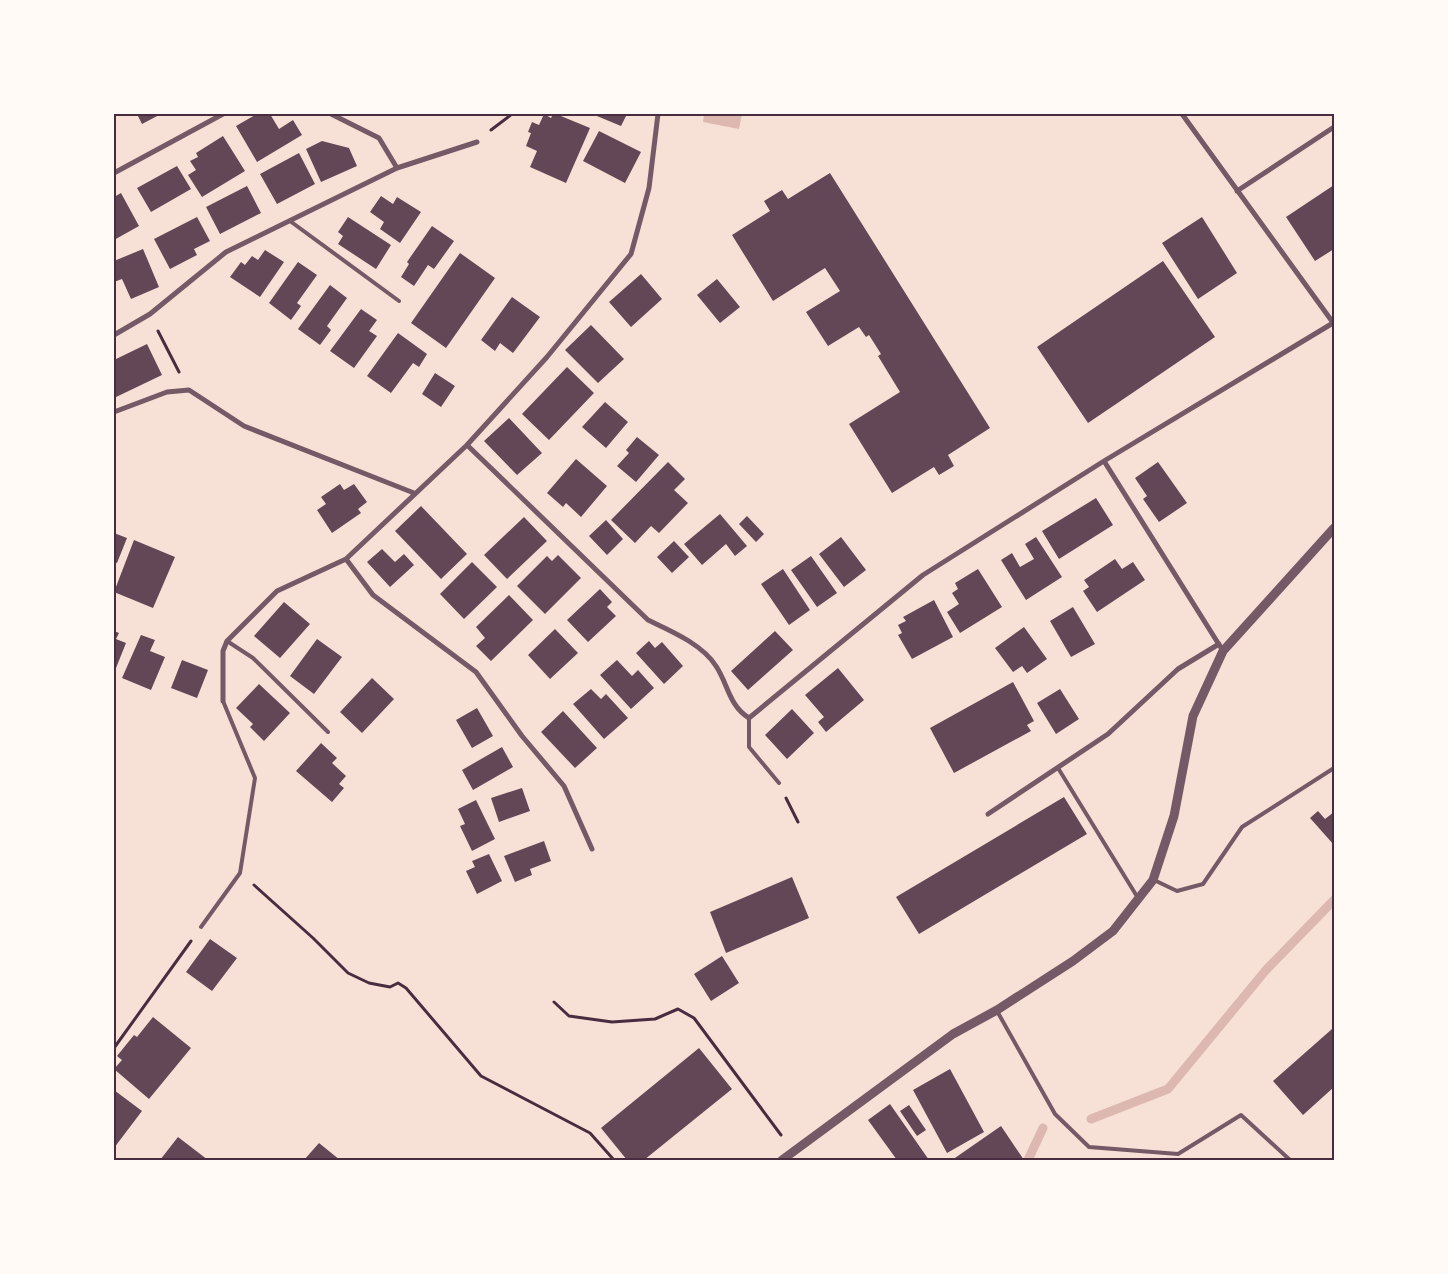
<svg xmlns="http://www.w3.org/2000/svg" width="1448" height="1274" viewBox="0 0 1448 1274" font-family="'Archivo Narrow',sans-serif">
<rect width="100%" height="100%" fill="#f7e1d7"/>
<path fill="#dcb8b0" d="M 704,114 L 742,114 L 739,129 L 703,122 Z"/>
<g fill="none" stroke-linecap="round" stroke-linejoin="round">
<path stroke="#dcb8b0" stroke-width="9" d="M 1091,1119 L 1168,1089 L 1266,970 L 1334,900
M 1028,1160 L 1043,1128"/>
</g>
<path fill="#644757" d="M 137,114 L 161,114 L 142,124 Z
M 257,114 L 270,114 L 279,129 L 293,120 L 302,135 L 257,162 L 236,126 Z
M 544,114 L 551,118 L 553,114 L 556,114 L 590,128 L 566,183 L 530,167 L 537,151 L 526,146 L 531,133 L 528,132 L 532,122 L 539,125 Z
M 592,114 L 627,114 L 621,126 Z
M 599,131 L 641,152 L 625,183 L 583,161 Z
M 223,136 L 245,171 L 202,197 L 188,175 L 196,170 L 190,161 L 198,157 L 196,153 Z
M 322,141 L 349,148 L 357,166 L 321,182 L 306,149 Z
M 299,153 L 315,184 L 277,204 L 260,174 Z
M 177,166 L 191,189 L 151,212 L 137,188 Z
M 830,173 L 990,428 L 948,455 L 954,466 L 939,475 L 934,467 L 892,493 L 849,424 L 900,392 L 878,356 L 881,354 L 869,335 L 866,337 L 859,327 L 828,346 L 806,312 L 840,291 L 825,268 L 773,301 L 732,235 L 770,211 L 764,201 L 782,190 L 788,199 Z
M 1334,185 L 1334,249 L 1315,261 L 1286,217 Z
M 247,186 L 261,213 L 220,234 L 206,207 Z
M 121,193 L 139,226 L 114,240 L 114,197 Z
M 381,196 L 393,204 L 397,197 L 421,212 L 400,243 L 380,229 L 384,222 L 370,212 Z
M 197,217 L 210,241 L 194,249 L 197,255 L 170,269 L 154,239 Z
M 348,217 L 391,245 L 376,269 L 338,244 L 343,236 L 338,232 Z
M 1202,217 L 1237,273 L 1198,299 L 1162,243 Z
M 432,226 L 454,241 L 434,269 L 428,265 L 414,286 L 401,277 L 409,264 L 407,262 Z
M 143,249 L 159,287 L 131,299 L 122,279 L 114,282 L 114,261 Z
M 265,250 L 284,262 L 260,297 L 230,277 L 241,262 L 245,265 L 252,256 L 258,260 Z
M 460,253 L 495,278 L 446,348 L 411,323 Z
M 1163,261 L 1215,337 L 1088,423 L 1037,347 Z
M 298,262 L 317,275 L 297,303 L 301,306 L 291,320 L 269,303 Z
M 641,274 L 662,299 L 631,327 L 609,302 Z
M 717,279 L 740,307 L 720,323 L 697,295 Z
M 330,285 L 347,298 L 327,326 L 331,330 L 320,345 L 298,329 Z
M 512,297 L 540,317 L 513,353 L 500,343 L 495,351 L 481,340 Z
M 361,309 L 377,320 L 369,331 L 377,336 L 354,368 L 330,351 Z
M 591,325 L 624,359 L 598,383 L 565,350 Z
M 398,333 L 427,354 L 419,367 L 413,363 L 391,393 L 367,376 Z
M 147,344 L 162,375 L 114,398 L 114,360 Z
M 567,367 L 594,393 L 549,440 L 522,414 Z
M 435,373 L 455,386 L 441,407 L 422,394 Z
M 605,402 L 628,422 L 606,448 L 582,427 Z
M 509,418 L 542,453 L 517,475 L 484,441 Z
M 637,437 L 659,455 L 636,482 L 617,466 L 629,453 L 626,450 Z
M 576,459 L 607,486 L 581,517 L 566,503 L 563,507 L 547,493 Z
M 668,462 L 685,479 L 674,490 L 688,503 L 659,533 L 651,526 L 635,543 L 611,520 Z
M 1158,462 L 1187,503 L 1159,522 L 1143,499 L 1147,496 L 1135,478 Z
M 340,484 L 344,490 L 354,484 L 367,502 L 358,509 L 361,513 L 332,533 L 317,510 L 326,504 L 321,497 Z
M 1096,498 L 1113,525 L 1059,559 L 1042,531 Z
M 421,506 L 467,554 L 441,579 L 395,531 Z
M 720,514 L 747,546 L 735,556 L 726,544 L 702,565 L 684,544 Z
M 747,516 L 764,534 L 756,542 L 739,524 Z
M 524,517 L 547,541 L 507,579 L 484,555 Z
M 606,520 L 623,539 L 607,555 L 589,536 Z
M 114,533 L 127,538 L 117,563 L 114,562 Z
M 841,537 L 866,570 L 844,587 L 819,554 Z
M 1036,537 L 1062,577 L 1026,600 L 1001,560 L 1012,553 L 1020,567 L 1034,559 L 1025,544 Z
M 134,540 L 175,557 L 153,608 L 114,592 Z
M 674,541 L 689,557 L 672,573 L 657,557 Z
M 382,549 L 395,562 L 404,554 L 414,565 L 390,587 L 367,562 Z
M 558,555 L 581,578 L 545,614 L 517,586 L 547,556 L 552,561 Z
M 811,556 L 837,593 L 817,607 L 791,570 Z
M 1115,559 L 1122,569 L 1133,562 L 1145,580 L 1097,612 L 1083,591 L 1089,587 L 1084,580 Z
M 472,562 L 497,587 L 464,619 L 440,594 Z
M 783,569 L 810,610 L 789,625 L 761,584 Z
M 978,569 L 1002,607 L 960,633 L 947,612 L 959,604 L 952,593 L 958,589 L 955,583 Z
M 600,589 L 612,602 L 607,607 L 616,616 L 588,642 L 567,620 Z
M 509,595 L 533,620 L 491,661 L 476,646 L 485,638 L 476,627 Z
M 934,600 L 953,637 L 912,659 L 898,635 L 902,633 L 898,625 L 906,621 L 903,617 Z
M 284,602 L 310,624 L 280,658 L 254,636 Z
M 1073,607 L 1095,644 L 1071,657 L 1050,621 Z
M 1024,627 L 1047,659 L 1027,673 L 1022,666 L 1013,672 L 995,648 Z
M 555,629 L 578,653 L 550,679 L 528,655 Z
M 114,631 L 119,633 L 116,639 L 126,643 L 114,673 Z
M 775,631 L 793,650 L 748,690 L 731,671 Z
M 141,635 L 155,640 L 150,651 L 165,657 L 151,690 L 122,678 Z
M 317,639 L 342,657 L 314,694 L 290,676 Z
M 649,641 L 655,648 L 662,642 L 683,666 L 664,684 L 636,653 Z
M 182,660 L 208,670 L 197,698 L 171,688 Z
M 617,660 L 632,676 L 638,670 L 654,688 L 631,709 L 600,675 Z
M 838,668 L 864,700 L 826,732 L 818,722 L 824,717 L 805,695 Z
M 372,678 L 394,699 L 362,733 L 340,712 Z
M 1013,682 L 1034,721 L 1027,725 L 1031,731 L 954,773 L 930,728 Z
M 259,684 L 290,713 L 264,741 L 250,727 L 253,724 L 236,708 Z
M 591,689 L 601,699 L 606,694 L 628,718 L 604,739 L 573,704 Z
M 1060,689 L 1079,719 L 1056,734 L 1037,703 Z
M 477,708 L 493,736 L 472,748 L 456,720 Z
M 792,709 L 814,733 L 787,759 L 765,735 Z
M 563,711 L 597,748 L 575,768 L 541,732 Z
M 321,743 L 337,758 L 332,763 L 346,776 L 339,784 L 344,788 L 332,802 L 296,771 Z
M 502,747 L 513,767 L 473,790 L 462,770 Z
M 522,788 L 530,811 L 499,822 L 491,798 Z
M 1064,797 L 1087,834 L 919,934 L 896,897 Z
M 476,800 L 495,839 L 472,851 L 460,826 L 465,824 L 458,809 Z
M 1318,811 L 1325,819 L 1334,812 L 1334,845 L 1310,818 Z
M 544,841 L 551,861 L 530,869 L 532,875 L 515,882 L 504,856 Z
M 489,854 L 502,881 L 477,894 L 466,871 L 475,867 L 472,861 Z
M 792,877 L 809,918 L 726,953 L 710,912 Z
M 210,939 L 237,958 L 212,991 L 186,972 Z
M 722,956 L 739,983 L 711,1001 L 694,974 Z
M 153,1017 L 191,1048 L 149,1099 L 114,1069 L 122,1060 L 117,1056 L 134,1035 L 137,1037 Z
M 1332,1029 L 1334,1032 L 1334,1087 L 1303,1115 L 1273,1081 Z
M 699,1048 L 732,1089 L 644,1160 L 627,1160 L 601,1128 Z
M 950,1069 L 984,1132 L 947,1153 L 913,1090 Z
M 114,1090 L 142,1111 L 114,1148 Z
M 890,1104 L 929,1160 L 897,1160 L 868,1120 Z
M 909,1105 L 926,1130 L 917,1136 L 900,1111 Z
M 1001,1126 L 1024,1160 L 952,1160 Z
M 178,1137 L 208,1160 L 160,1160 Z
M 319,1143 L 340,1160 L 304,1160 Z"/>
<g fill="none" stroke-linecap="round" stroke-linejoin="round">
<path stroke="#4a2c40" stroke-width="3" d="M 491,130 L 512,114
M 158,331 L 179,372
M 786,798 L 798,822
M 254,885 L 313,938 L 348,973 L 369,983 L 390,987 L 398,983 L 406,988 L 481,1076 L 590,1133 L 614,1160
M 554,1002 L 569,1016 L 612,1022 L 655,1019 L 678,1009 L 694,1018 L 781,1135
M 114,1048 L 191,941
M 1332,1160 L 1334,1158"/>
<path stroke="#755966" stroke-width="4" d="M 290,221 L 399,301
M 227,641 L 253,658 L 328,732
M 749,718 L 749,747 L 779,783
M 1058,768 L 1138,898
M 1154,880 L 1177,891 L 1203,884 L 1242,827 L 1334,768
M 201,927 L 240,873 L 255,778 L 223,701
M 997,1011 L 1055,1114 L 1089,1147 L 1178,1154 L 1241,1115 L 1290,1160"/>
<path stroke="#755966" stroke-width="5" d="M 331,114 L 379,138 L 397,168
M 1182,114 L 1334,324
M 114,173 L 223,114
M 1237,191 L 1334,127
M 114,335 L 150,314 L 226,252 L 397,168 L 477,142
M 114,412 L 167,392 L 189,390 L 244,426 L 414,493
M 467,445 L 648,620 C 671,631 702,644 716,666 C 728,684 729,706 749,718 L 923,575 L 1104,461 L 1333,323
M 1104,461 L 1223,651
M 346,559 L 373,595 L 476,672 L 522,736 L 564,786 L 592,849
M 223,701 L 223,651 L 227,641 L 277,591 L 346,559 L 467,445 L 547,357 L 631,254 L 649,188 L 658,114
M 988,814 L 1108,734 L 1178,669 L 1219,644"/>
<path stroke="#755966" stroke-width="9" d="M 782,1160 L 953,1034 L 997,1010 L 1073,961 L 1113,931 L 1153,880 L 1174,816 L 1193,716 L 1223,651 L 1334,528"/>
</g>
<rect width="1448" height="1274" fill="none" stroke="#fffaf5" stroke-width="230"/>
<rect x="115" y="115" width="1218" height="1044" fill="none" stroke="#4a2c40" stroke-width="2"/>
</svg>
